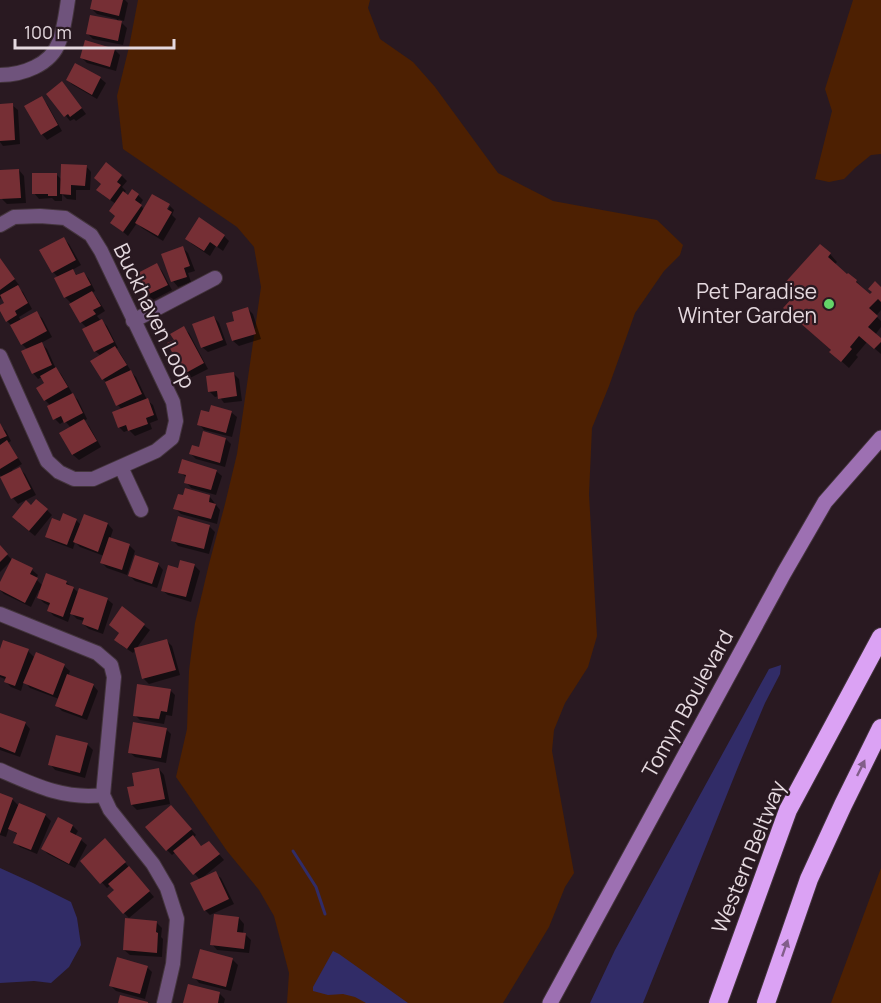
<svg xmlns="http://www.w3.org/2000/svg" width="881" height="1003" viewBox="0 0 881 1003" font-family="Manrope,sans-serif">
<rect width="100%" height="100%" fill="#291921"/>
<path fill="#4d2002" d="M 138,0 L 370,0 L 368,8 L 380,39 L 413,62 L 435,87 L 498,173 L 553,201 L 657,220 L 683,245 L 680,255 L 664,271 L 635,313 L 609,386 L 592,428 L 589,494 L 597,636 L 588,667 L 565,703 L 554,730 L 552,751 L 574,873 L 565,887 L 549,927 L 503,1003 L 287,1003 L 289,973 L 274,916 L 259,890 L 227,851 L 176,777 L 187,729 L 189,671 L 195,623 L 209,564 L 225,504 L 237,454 L 261,287 L 254,247 L 237,227 L 123,149 L 117,96 L 129,47 Z
M 853,0 L 881,0 L 881,154 L 871,155 L 855,168 L 844,179 L 829,182 L 815,179 L 832,111 L 825,89 Z
M 881,868 L 881,1003 L 831,1003 Z"/>
<path fill="#312c67" d="M 781,665 L 780,674 L 765,703 L 738,767 L 643,1003 L 590,1003 L 615,950 L 769,669 Z
M 0,868 L 33,883 L 71,902 L 77,918 L 81,945 L 69,967 L 51,983 L 34,981 L 0,983 Z
M 333,951 L 339,954 L 408,1003 L 366,1003 L 355,997 L 343,994 L 328,995 L 313,991 L 313,987 Z"/>
<path fill="#0007" d="M 94,0 L 125,0 L 128,3 L 124,21 L 118,19 L 127,28 L 123,45 L 93,39 L 88,34 L 116,22 L 117,19 L 97,14 L 92,9 Z
M 115,50 L 120,55 L 116,71 L 87,63 L 82,58 Z
M 100,78 L 106,83 L 97,99 L 73,85 L 67,80 Z
M 67,88 L 86,114 L 76,121 L 74,119 L 70,121 L 48,94 Z
M 41,98 L 47,104 L 62,131 L 47,140 L 42,134 Z
M 12,105 L 18,110 L 20,144 L 3,146 L 0,142 L 0,106 Z
M 86,166 L 91,172 L 90,190 L 76,190 L 76,200 L 67,199 L 62,194 L 62,201 L 55,201 L 52,198 L 39,199 L 34,193 L 56,174 L 62,180 Z
M 19,170 L 24,176 L 26,203 L 7,204 L 2,199 Z
M 122,176 L 127,181 L 122,187 L 126,191 L 124,193 L 129,197 L 138,195 L 143,200 L 140,205 L 145,210 L 164,217 L 170,206 L 174,210 L 172,215 L 176,219 L 163,241 L 142,228 L 137,223 L 128,236 L 112,223 L 116,217 L 116,204 L 103,195 Z
M 224,236 L 229,241 L 223,251 L 216,246 L 210,256 L 192,244 L 187,238 Z
M 64,239 L 69,244 L 81,265 L 72,270 L 78,276 L 84,273 L 89,279 L 95,291 L 92,293 L 97,298 L 105,311 L 97,316 L 101,321 L 102,321 L 107,326 L 118,348 L 116,349 L 120,353 L 131,371 L 130,371 L 136,377 L 147,400 L 153,405 L 158,420 L 150,423 L 152,429 L 135,436 L 129,430 L 124,432 L 119,427 L 122,410 L 118,405 L 107,383 L 103,379 L 101,356 L 95,351 L 87,328 L 81,322 L 72,304 L 65,297 L 56,279 L 59,278 L 53,272 Z
M 183,248 L 188,253 L 195,271 L 188,273 L 191,282 L 178,287 L 173,281 Z
M 830,254 L 837,262 L 834,265 L 856,281 L 870,296 L 881,289 L 881,310 L 876,316 L 881,321 L 881,327 L 875,335 L 881,340 L 881,354 L 867,342 L 856,355 L 858,357 L 849,368 L 839,359 L 832,351 L 792,315 Z
M 0,260 L 19,285 L 17,287 L 23,292 L 32,309 L 19,317 L 21,321 L 36,313 L 42,318 L 52,337 L 41,343 L 47,349 L 56,369 L 61,374 L 72,393 L 71,393 L 78,400 L 87,419 L 84,421 L 89,426 L 101,447 L 79,460 L 73,455 L 61,434 L 71,428 L 65,421 L 60,424 L 55,419 L 51,406 L 45,400 L 46,384 L 42,377 L 38,379 L 33,373 L 28,350 L 22,344 L 13,327 L 7,321 L 0,308 L 0,307 L 6,304 L 2,297 L 0,299 Z
M 157,265 L 162,271 L 172,290 L 151,301 L 146,295 Z
M 248,309 L 253,314 L 261,339 L 239,346 L 233,341 L 236,322 Z
M 214,317 L 219,323 L 227,345 L 208,352 L 202,347 Z
M 183,328 L 189,333 L 208,369 L 190,378 L 185,373 L 176,340 Z
M 234,374 L 239,379 L 242,401 L 224,403 L 219,396 L 215,397 L 209,391 Z
M 231,412 L 237,417 L 232,437 L 204,430 L 199,424 L 210,414 Z
M 0,426 L 6,431 L 11,441 L 8,443 L 22,464 L 12,470 L 13,472 L 20,469 L 25,474 L 36,495 L 18,504 L 13,498 L 0,475 Z
M 226,439 L 231,444 L 225,467 L 196,459 L 191,454 Z
M 216,471 L 222,476 L 216,495 L 191,488 L 186,482 L 187,478 L 180,472 Z
M 210,497 L 220,510 L 217,524 L 181,514 L 175,508 Z
M 31,507 L 47,510 L 52,515 L 35,536 L 19,523 Z
M 85,516 L 108,524 L 113,530 L 110,539 L 129,545 L 135,551 L 127,575 L 107,568 L 102,563 L 104,556 L 80,547 L 75,542 L 73,549 L 52,541 L 46,536 L 61,523 L 76,520 L 81,525 Z
M 209,526 L 215,532 L 209,554 L 178,546 L 173,540 Z
M 0,547 L 12,560 L 32,570 L 38,575 L 36,579 L 43,586 L 66,582 L 79,593 L 107,599 L 113,604 L 103,634 L 89,629 L 83,624 L 84,621 L 77,619 L 71,613 L 68,622 L 54,616 L 49,611 L 50,606 L 44,603 L 39,598 L 41,591 L 39,590 L 31,607 L 4,594 L 0,590 L 0,586 L 12,560 L 0,572 Z
M 158,564 L 163,570 L 157,588 L 135,581 L 130,576 Z
M 194,565 L 200,571 L 191,602 L 168,595 L 162,590 L 179,570 Z
M 122,609 L 150,630 L 133,653 L 121,645 Z
M 167,641 L 172,646 L 180,675 L 149,684 L 143,678 Z
M 28,651 L 35,658 L 37,654 L 64,666 L 70,671 L 68,676 L 93,685 L 98,691 L 87,720 L 62,711 L 57,706 L 59,699 L 30,688 L 24,681 L 21,691 L 11,687 L 6,682 L 7,680 L 0,677 L 0,653 Z
M 170,690 L 175,695 L 172,716 L 166,715 L 164,724 L 140,720 L 135,715 Z
M 0,715 L 25,723 L 30,729 L 20,757 L 0,750 Z
M 166,729 L 171,734 L 166,763 L 135,757 L 129,752 Z
M 87,744 L 93,750 L 85,778 L 55,770 L 50,764 Z
M 159,769 L 164,775 L 170,804 L 137,810 L 132,805 L 136,787 Z
M 0,795 L 13,800 L 19,806 L 45,815 L 51,821 L 37,854 L 20,847 L 15,842 L 18,835 L 9,828 L 6,837 L 0,835 Z
M 176,812 L 196,835 L 193,838 L 202,848 L 214,848 L 224,860 L 202,878 L 215,873 L 221,878 L 234,904 L 210,915 L 205,910 L 200,880 L 176,852 L 172,855 L 167,850 Z
M 58,819 L 73,826 L 78,831 L 75,836 L 81,840 L 87,845 L 75,868 L 48,854 L 43,849 Z
M 111,846 L 154,897 L 129,918 L 124,913 L 116,890 L 111,885 L 107,888 L 82,861 Z
M 239,918 L 244,924 L 243,934 L 245,934 L 251,940 L 249,953 L 217,950 L 212,944 Z
M 156,922 L 162,928 L 161,937 L 163,939 L 162,957 L 130,955 L 124,950 Z
M 201,951 L 233,960 L 238,965 L 231,991 L 199,983 L 194,977 Z
M 147,967 L 152,972 L 145,999 L 116,991 L 111,986 Z
M 220,994 L 225,999 L 224,1003 L 184,1003 Z"/>
<g fill="none" stroke-linecap="round" stroke-linejoin="round">
<path stroke="#312c67" stroke-width="3" d="M 293,851 L 316,887 L 325,914"/>
</g>
<path fill="#762f35" d="M 92,0 L 123,0 L 119,16 L 90,9 Z
M 90,15 L 122,21 L 118,41 L 86,34 Z
M 85,40 L 115,49 L 110,67 L 80,58 Z
M 75,63 L 101,77 L 92,95 L 66,80 Z
M 62,81 L 82,108 L 70,117 L 68,114 L 64,117 L 46,94 Z
M 42,96 L 58,125 L 41,135 L 24,106 Z
M 13,103 L 15,140 L 0,141 L 0,104 Z
M 106,162 L 122,175 L 117,182 L 121,185 L 110,200 L 96,190 L 101,184 L 94,178 Z
M 61,164 L 87,165 L 85,186 L 71,185 L 71,195 L 60,194 Z
M 19,169 L 21,198 L 0,199 L 0,170 Z
M 32,173 L 57,173 L 57,196 L 48,196 L 48,194 L 32,194 Z
M 132,189 L 139,194 L 135,200 L 142,205 L 123,232 L 110,223 L 115,216 L 109,211 L 123,191 L 128,195 Z
M 152,194 L 170,204 L 167,209 L 172,212 L 158,236 L 135,223 Z
M 199,217 L 225,235 L 217,247 L 210,242 L 204,251 L 185,239 Z
M 64,237 L 76,260 L 52,273 L 39,250 Z
M 820,244 L 831,253 L 828,257 L 847,274 L 848,273 L 857,280 L 856,282 L 870,294 L 872,292 L 868,289 L 875,281 L 881,287 L 881,302 L 878,299 L 869,308 L 878,316 L 868,327 L 881,338 L 881,342 L 874,349 L 859,336 L 850,347 L 852,349 L 841,362 L 829,352 L 831,350 L 783,308 L 794,296 L 782,286 Z
M 183,246 L 190,266 L 184,268 L 187,277 L 171,282 L 161,254 Z
M 0,258 L 15,279 L 0,290 Z
M 157,263 L 168,285 L 145,296 L 134,275 Z
M 73,269 L 76,275 L 84,272 L 91,285 L 64,298 L 54,278 Z
M 18,285 L 28,303 L 15,311 L 17,315 L 6,322 L 0,311 L 0,305 L 4,303 L 0,295 Z
M 92,291 L 101,306 L 93,310 L 96,314 L 80,323 L 69,304 Z
M 248,307 L 256,334 L 232,341 L 226,323 L 234,321 L 232,312 Z
M 37,311 L 47,331 L 21,345 L 10,325 Z
M 214,316 L 223,340 L 201,348 L 192,324 Z
M 102,319 L 114,342 L 94,352 L 82,329 Z
M 184,326 L 204,363 L 184,374 L 167,343 L 174,340 L 170,334 Z
M 42,342 L 52,365 L 32,374 L 21,351 Z
M 115,346 L 127,365 L 102,380 L 90,361 Z
M 56,367 L 68,387 L 44,401 L 36,388 L 44,383 L 40,376 Z
M 131,370 L 142,394 L 116,406 L 105,382 Z
M 234,372 L 237,396 L 218,399 L 217,391 L 208,392 L 206,376 Z
M 73,393 L 83,413 L 64,423 L 61,416 L 53,420 L 47,406 Z
M 148,398 L 154,415 L 146,418 L 148,424 L 128,431 L 126,425 L 118,428 L 112,412 Z
M 211,405 L 232,411 L 226,433 L 197,425 L 201,410 L 209,412 Z
M 84,419 L 97,441 L 72,455 L 59,433 Z
M 0,423 L 7,436 L 0,439 Z
M 203,431 L 226,438 L 220,463 L 189,454 L 192,445 L 199,447 Z
M 7,440 L 18,458 L 0,469 L 0,445 Z
M 182,459 L 217,470 L 211,490 L 184,483 L 186,475 L 178,473 Z
M 20,467 L 31,489 L 11,499 L 0,477 Z
M 185,488 L 210,495 L 209,502 L 216,504 L 211,519 L 173,509 L 178,494 L 183,495 Z
M 36,499 L 48,509 L 29,531 L 12,517 L 26,500 L 31,505 Z
M 63,513 L 77,519 L 67,545 L 45,537 L 52,518 L 60,521 Z
M 84,514 L 108,523 L 98,552 L 73,542 Z
M 178,516 L 210,525 L 204,549 L 171,541 Z
M 109,537 L 130,544 L 122,570 L 100,563 Z
M 0,545 L 8,554 L 0,562 Z
M 135,555 L 159,563 L 152,584 L 128,576 Z
M 12,558 L 33,568 L 30,574 L 38,578 L 25,603 L 0,590 L 0,582 Z
M 180,560 L 195,564 L 186,597 L 161,591 L 168,565 L 178,568 Z
M 46,573 L 67,581 L 66,584 L 74,587 L 63,617 L 47,611 L 50,603 L 37,598 Z
M 79,588 L 108,598 L 98,630 L 82,624 L 84,618 L 70,614 Z
M 122,606 L 145,624 L 127,649 L 114,640 L 119,633 L 109,625 Z
M 167,639 L 176,670 L 142,679 L 134,648 Z
M 3,640 L 29,649 L 15,686 L 4,682 L 6,677 L 0,675 L 0,649 Z
M 36,652 L 65,664 L 53,695 L 23,683 Z
M 67,674 L 94,684 L 82,716 L 55,706 Z
M 137,684 L 171,689 L 167,712 L 161,711 L 159,719 L 133,716 Z
M 0,713 L 26,722 L 15,753 L 0,747 Z
M 133,722 L 167,728 L 161,758 L 128,753 Z
M 56,735 L 88,743 L 80,773 L 48,765 Z
M 159,768 L 165,799 L 131,805 L 127,787 L 134,786 L 132,773 Z
M 0,793 L 13,798 L 0,834 Z
M 19,803 L 46,814 L 31,850 L 13,843 L 17,833 L 8,829 Z
M 171,805 L 192,829 L 166,851 L 145,827 Z
M 58,817 L 73,825 L 70,832 L 82,838 L 69,864 L 41,849 Z
M 193,835 L 201,846 L 209,841 L 220,854 L 193,875 L 173,851 Z
M 105,838 L 126,862 L 100,884 L 80,861 Z
M 129,866 L 150,891 L 123,914 L 107,896 L 114,890 L 108,884 Z
M 216,871 L 229,899 L 204,911 L 190,883 Z
M 214,914 L 239,917 L 237,932 L 246,933 L 244,949 L 210,945 Z
M 125,918 L 157,921 L 156,932 L 158,933 L 157,953 L 123,950 Z
M 200,949 L 233,958 L 226,987 L 192,978 Z
M 117,957 L 148,966 L 140,994 L 109,986 Z
M 188,984 L 220,992 L 218,1003 L 183,1003 Z
M 120,995 L 148,1002 L 148,1003 L 118,1003 Z"/>
<g fill="none" stroke-linecap="round" stroke-linejoin="round">
<g stroke="#43343c" stroke-width="16">
<path id="street" d="M 0,75 C 22,75 51,65 59,42 C 64,30 66,13 68,0
M 0,225 L 14,217 L 40,216 L 65,218 L 91,235 L 101,251 L 173,402 L 176,421 L 172,438 L 156,451 L 93,479 L 74,479 L 59,472 L 47,461 L 0,356
M 133,321 L 215,278
M 121,467 L 141,510
M 0,614 L 97,653 L 111,665 L 114,677 L 103,795 L 110,810 L 153,864 L 167,888 L 177,919 L 173,964 L 164,1003
M 0,770 C 34,785 65,800 103,795"/>
</g>
<g stroke="#43343c" stroke-width="17">
<path id="secondary" d="M 550,1003 L 784,573 L 825,502 L 881,438"/>
</g>
<g stroke="#43343c" stroke-width="20">
<path id="highway" d="M 718,1003 L 788,810 L 881,637
M 766,1003 L 809,879 L 843,805 L 881,728"/>
</g>
<use href="#street" stroke="#6f537c" stroke-width="14"/>
<use href="#secondary" stroke="#9d70b2" stroke-width="15"/>
<use href="#highway" stroke="#dba2f4" stroke-width="18"/>
</g>
<defs><path id="oneway-solid" d="M-6-.8H1V-3.2L6.5 0L1 3.2V.8H-6Z" transform="scale(1.5)"/></defs>
<g fill="#825e8a">
<use href="#oneway-solid" transform="translate(861 768) rotate(-64)"/>
<use href="#oneway-solid" transform="translate(785 948) rotate(-71)"/>
</g>
<circle fill="#64d468" stroke="#291921" stroke-width="2" cx="829" cy="304" r="6"/>
<g text-anchor="middle" stroke-width="4.5" stroke-linejoin="round" paint-order="stroke">
<g font-size="21" fill="#e5d9df" stroke="#291921" text-anchor="end">
<text x="817" y="299">Pet Paradise<tspan x="817" dy="24">Winter Garden</tspan></text>
</g>
<g font-size="21" fill="#e5d9df" stroke="#291921">
<text transform="translate(154 316) rotate(64)" y="7">Buckhaven Loop</text>
<text transform="translate(688 704) rotate(-61)" y="7">Tomyn Boulevard</text>
<text transform="translate(749 857) rotate(-68)" y="7">Western Beltway</text>
</g>
</g>
<path d="M15 39v9h159v-9" fill="none" stroke="#e5d9df" stroke-width="3"/>
<text x="24" y="39" font-size="18" fill="#e5d9df" stroke="#291921" stroke-width="4.5" paint-order="stroke">100 m</text>
</svg>
